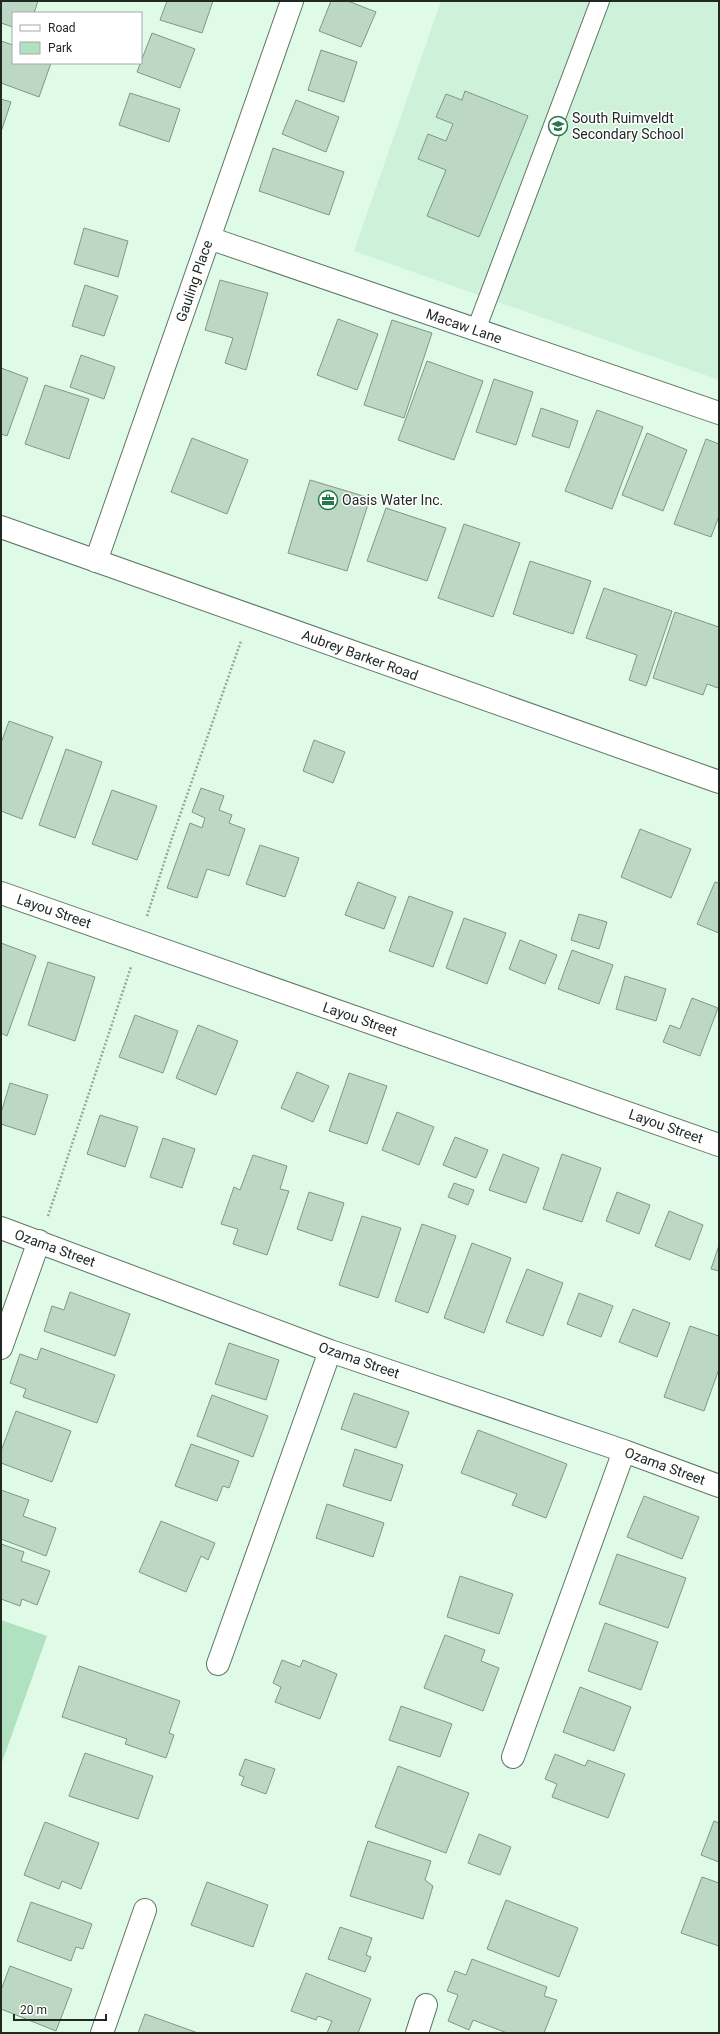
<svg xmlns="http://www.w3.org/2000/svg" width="720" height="2034" viewBox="0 0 720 2034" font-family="Roboto,sans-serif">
<rect width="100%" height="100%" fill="#dffbe8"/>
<path fill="#cef1d9" d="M 441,1 L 719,1 L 719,380 L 354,251 Z"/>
<path fill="#b0e1c0" d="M 1,1620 L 47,1636 L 1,1765 Z"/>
<path fill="#bcd8c5" stroke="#7e9887" d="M 1,1 L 38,1 L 34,13 L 13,13 L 13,27 L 1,23 Z
M 167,1 L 213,1 L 202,33 L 160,20 Z
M 331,1 L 348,1 L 376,12 L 361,47 L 319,31 Z
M 152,33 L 195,49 L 180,88 L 137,72 Z
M 1,41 L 13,45 L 13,63 L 51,63 L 39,97 L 1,83 Z
M 321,50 L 357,62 L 344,102 L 308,90 Z
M 465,91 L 528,116 L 479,237 L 427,216 L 446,170 L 418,159 L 428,134 L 446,141 L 453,124 L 436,117 L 446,94 L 462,100 Z
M 130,93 L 180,109 L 169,142 L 119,125 Z
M 1,99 L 11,102 L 1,132 Z
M 296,100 L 339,117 L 326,152 L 282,134 Z
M 273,148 L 344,172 L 329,215 L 259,191 Z
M 84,228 L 128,241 L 118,277 L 74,264 Z
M 220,280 L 268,293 L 246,370 L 225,363 L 233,338 L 205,330 Z
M 85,285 L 118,296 L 104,336 L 72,326 Z
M 338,319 L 378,334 L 357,390 L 317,375 Z
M 392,320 L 432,333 L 404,418 L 364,405 Z
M 81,355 L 115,367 L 104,399 L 70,387 Z
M 427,361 L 483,381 L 454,460 L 398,440 Z
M 1,368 L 28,378 L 7,436 L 1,434 Z
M 494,379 L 533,392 L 516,445 L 476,432 Z
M 45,385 L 89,399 L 69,459 L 25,444 Z
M 541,408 L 578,421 L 569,448 L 532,436 Z
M 597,410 L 643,427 L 612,509 L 565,491 Z
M 647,433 L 687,450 L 663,511 L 622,495 Z
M 192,438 L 248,460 L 227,514 L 171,492 Z
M 706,439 L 719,444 L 719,516 L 711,537 L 674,524 Z
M 310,480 L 370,498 L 347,571 L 288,553 Z
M 386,508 L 446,528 L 427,581 L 367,561 Z
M 464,524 L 520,543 L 493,617 L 438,598 Z
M 530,561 L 591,581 L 573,634 L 513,614 Z
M 604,588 L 672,611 L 646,686 L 629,680 L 637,655 L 586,638 Z
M 675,612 L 719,627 L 719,686 L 718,688 L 707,684 L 703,695 L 653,678 Z
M 9,721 L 53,737 L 22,819 L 1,811 L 1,743 Z
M 314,740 L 345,752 L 333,783 L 303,771 Z
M 66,749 L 102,762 L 75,838 L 39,825 Z
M 201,788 L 224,796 L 219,810 L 232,815 L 229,823 L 245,829 L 229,876 L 207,869 L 197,898 L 167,888 L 190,823 L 202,828 L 205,818 L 192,812 Z
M 112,790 L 157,806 L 137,860 L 92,844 Z
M 640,829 L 691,849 L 671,898 L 621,877 Z
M 260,845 L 299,858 L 285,897 L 246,884 Z
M 358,882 L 396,897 L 384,929 L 345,915 Z
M 715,882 L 719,883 L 719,933 L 697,924 Z
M 409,896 L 453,912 L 433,967 L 389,951 Z
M 579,914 L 607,922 L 599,949 L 571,940 Z
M 464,918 L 506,933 L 487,984 L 446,968 Z
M 520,940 L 557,955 L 545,984 L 509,969 Z
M 1,943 L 36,956 L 7,1036 L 1,1033 Z
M 572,950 L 613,965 L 599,1004 L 558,989 Z
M 48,962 L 95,977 L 75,1041 L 28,1025 Z
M 625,976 L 666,989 L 656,1021 L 616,1009 Z
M 692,998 L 718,1008 L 700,1056 L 663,1042 L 670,1025 L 680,1029 Z
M 135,1015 L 178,1031 L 163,1073 L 119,1057 Z
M 198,1025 L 238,1041 L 216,1095 L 176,1078 Z
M 297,1072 L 329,1086 L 313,1122 L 281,1108 Z
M 349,1073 L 387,1086 L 367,1144 L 329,1131 Z
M 10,1083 L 48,1095 L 35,1135 L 1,1124 L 1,1113 Z
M 397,1112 L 434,1127 L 419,1165 L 382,1150 Z
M 100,1115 L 138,1127 L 125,1167 L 87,1154 Z
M 455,1137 L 488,1150 L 476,1178 L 443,1165 Z
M 163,1138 L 195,1149 L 182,1188 L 150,1177 Z
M 503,1154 L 539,1168 L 526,1203 L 489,1190 Z
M 562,1154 L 601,1168 L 582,1222 L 543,1209 Z
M 253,1155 L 287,1166 L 280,1189 L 289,1191 L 267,1255 L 233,1244 L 238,1229 L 221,1224 L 234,1187 L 240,1190 Z
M 454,1183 L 474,1190 L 468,1205 L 448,1197 Z
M 309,1192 L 344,1203 L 332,1241 L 297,1229 Z
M 617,1192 L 650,1205 L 639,1234 L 606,1221 Z
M 669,1211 L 703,1225 L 690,1260 L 655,1246 Z
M 362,1216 L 401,1228 L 378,1298 L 339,1285 Z
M 422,1224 L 456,1236 L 428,1313 L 395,1301 Z
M 472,1243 L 511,1258 L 484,1333 L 444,1318 Z
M 719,1245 L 719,1271 L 711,1269 Z
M 527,1269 L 563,1283 L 543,1336 L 506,1322 Z
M 70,1292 L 130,1314 L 115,1356 L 44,1331 L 52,1306 L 64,1310 Z
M 579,1293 L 613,1306 L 601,1337 L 567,1324 Z
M 633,1309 L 670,1323 L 657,1357 L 619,1342 Z
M 690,1326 L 719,1336 L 719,1369 L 704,1411 L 664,1397 Z
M 229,1343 L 279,1360 L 266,1400 L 215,1384 Z
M 41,1348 L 115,1375 L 97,1423 L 23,1397 L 26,1389 L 10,1383 L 20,1354 L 37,1360 Z
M 354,1393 L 409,1412 L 396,1448 L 341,1429 Z
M 212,1395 L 268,1416 L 253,1457 L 197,1436 Z
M 16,1411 L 71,1431 L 52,1482 L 1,1463 L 1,1451 Z
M 478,1430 L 567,1464 L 546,1518 L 512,1505 L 517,1494 L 461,1473 Z
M 191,1444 L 239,1461 L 229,1488 L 223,1486 L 217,1501 L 175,1486 Z
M 355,1449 L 403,1465 L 391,1501 L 343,1486 Z
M 1,1490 L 29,1500 L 23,1516 L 56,1528 L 46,1556 L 1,1539 Z
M 644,1496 L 699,1517 L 682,1559 L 627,1537 Z
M 327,1504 L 384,1523 L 373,1557 L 316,1538 Z
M 161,1521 L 215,1543 L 208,1560 L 201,1556 L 186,1592 L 139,1572 Z
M 1,1544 L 24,1552 L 21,1561 L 50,1571 L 37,1605 L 22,1599 L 20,1606 L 1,1599 Z
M 617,1554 L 686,1578 L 668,1628 L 599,1604 Z
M 460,1576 L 513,1594 L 499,1634 L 447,1617 Z
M 605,1623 L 658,1642 L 641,1690 L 588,1671 Z
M 445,1635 L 485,1650 L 481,1661 L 499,1668 L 483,1711 L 424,1688 Z
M 282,1660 L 300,1667 L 303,1660 L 337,1674 L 320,1719 L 275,1702 L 281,1687 L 273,1683 Z
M 79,1666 L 180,1701 L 169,1733 L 174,1735 L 166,1758 L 125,1744 L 127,1739 L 62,1717 Z
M 580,1687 L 631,1707 L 614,1751 L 563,1732 Z
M 401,1706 L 452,1724 L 440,1757 L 389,1740 Z
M 85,1753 L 153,1776 L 138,1819 L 69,1796 Z
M 555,1754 L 585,1766 L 588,1760 L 625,1774 L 608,1818 L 552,1797 L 557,1784 L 545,1779 Z
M 245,1759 L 275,1769 L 266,1794 L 241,1785 L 244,1777 L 239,1775 Z
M 398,1766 L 469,1793 L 446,1853 L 375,1827 Z
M 714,1821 L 719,1823 L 719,1862 L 701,1855 Z
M 45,1822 L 99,1843 L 81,1889 L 62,1881 L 59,1889 L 24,1875 Z
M 479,1834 L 511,1847 L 500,1875 L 468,1863 Z
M 368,1841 L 431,1861 L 425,1880 L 433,1886 L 423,1919 L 350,1896 Z
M 702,1877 L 719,1883 L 719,1946 L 681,1933 Z
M 207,1882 L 268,1905 L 253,1947 L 191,1925 Z
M 506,1900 L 578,1928 L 559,1977 L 487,1949 Z
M 31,1902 L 92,1924 L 83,1949 L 76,1947 L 71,1961 L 17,1941 Z
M 340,1927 L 372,1938 L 366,1955 L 371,1957 L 365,1972 L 328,1959 Z
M 472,1959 L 547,1987 L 544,1996 L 557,2000 L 544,2033 L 507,2033 L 473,2020 L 469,2030 L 448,2021 L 458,1995 L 447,1991 L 455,1971 L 466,1975 Z
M 10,1966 L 72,1989 L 56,2031 L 1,2009 L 1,1990 Z
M 306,1973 L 371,1999 L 358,2033 L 327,2033 L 332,2021 L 318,2016 L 316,2020 L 291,2011 Z
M 145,2014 L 198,2033 L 138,2033 Z"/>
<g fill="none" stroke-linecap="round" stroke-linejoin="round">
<g stroke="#5d7665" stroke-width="20">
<path id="lane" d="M 476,330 L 600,1"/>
</g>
<g stroke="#5d7665" stroke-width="24">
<path id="street" d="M 209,238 L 719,413
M 96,561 L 292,1
M 1,893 L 719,1145
M 1,1228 L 330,1351 L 624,1451 L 719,1486
M 1,1348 L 39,1241
M 218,1664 L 330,1351
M 513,1757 L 624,1451
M 102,2033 L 145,1910
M 417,2033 L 426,2005"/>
</g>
<g stroke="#5d7665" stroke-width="24">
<path id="secondary" d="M 1,527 L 719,782"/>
</g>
<path stroke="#93a89a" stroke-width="2.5" stroke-dasharray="2 2" stroke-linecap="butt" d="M 147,916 L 172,838 L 241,641
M 48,1216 L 131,967"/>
<use href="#lane" stroke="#fff" stroke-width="18"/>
<use href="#street" stroke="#fff" stroke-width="22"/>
<use href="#secondary" stroke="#fff" stroke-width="22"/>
</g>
<defs>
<g id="school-ring" transform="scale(1)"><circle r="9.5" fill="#fff" stroke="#25794c" stroke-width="1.5"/><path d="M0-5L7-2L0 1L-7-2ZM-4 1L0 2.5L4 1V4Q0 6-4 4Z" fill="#25794c"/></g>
<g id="office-ring" transform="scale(1)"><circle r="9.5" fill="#fff" stroke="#25794c" stroke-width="1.5"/><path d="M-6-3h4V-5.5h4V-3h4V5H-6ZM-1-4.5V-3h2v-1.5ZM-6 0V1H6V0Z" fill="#25794c"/></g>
</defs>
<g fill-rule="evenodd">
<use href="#school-ring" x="558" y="126"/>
<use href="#office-ring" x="328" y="500"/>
</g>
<g text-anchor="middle" stroke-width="3" stroke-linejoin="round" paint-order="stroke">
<g font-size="14" fill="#202a23" stroke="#fff" text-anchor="start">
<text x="572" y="123">South Ruimveldt<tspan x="572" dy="16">Secondary School</tspan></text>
<text x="342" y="505">Oasis Water Inc.</text>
</g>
<g font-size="14" fill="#202a23" stroke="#fff">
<text transform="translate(194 281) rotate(-71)" y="5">Gauling Place</text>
<text transform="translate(464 326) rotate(19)" y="5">Macaw Lane</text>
<text transform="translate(360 655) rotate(20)" y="5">Aubrey Barker Road</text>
<text transform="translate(54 911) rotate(19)" y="5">Layou Street</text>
<text transform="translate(360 1019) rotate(19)" y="5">Layou Street</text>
<text transform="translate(666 1126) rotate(19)" y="5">Layou Street</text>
<text transform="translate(55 1248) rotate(20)" y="5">Ozama Street</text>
<text transform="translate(359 1360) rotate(19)" y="5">Ozama Street</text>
<text transform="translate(665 1466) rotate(20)" y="5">Ozama Street</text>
</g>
</g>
<rect width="720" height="2034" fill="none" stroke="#202a23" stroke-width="4"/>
<rect x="12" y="12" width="130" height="52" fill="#ffffff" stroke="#a6aaa7"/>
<rect x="20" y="25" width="20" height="6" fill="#ffffff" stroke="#a6aaa7"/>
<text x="48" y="32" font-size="12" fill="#202a23">Road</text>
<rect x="20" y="42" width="20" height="12" fill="#b0e1c0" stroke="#a6aaa7"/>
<text x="48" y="52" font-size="12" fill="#202a23">Park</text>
<path d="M14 2014v6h92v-6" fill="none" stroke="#202a23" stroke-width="2"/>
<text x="20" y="2014" font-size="12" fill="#202a23" stroke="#ffffff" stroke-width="3" paint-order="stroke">20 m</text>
</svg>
